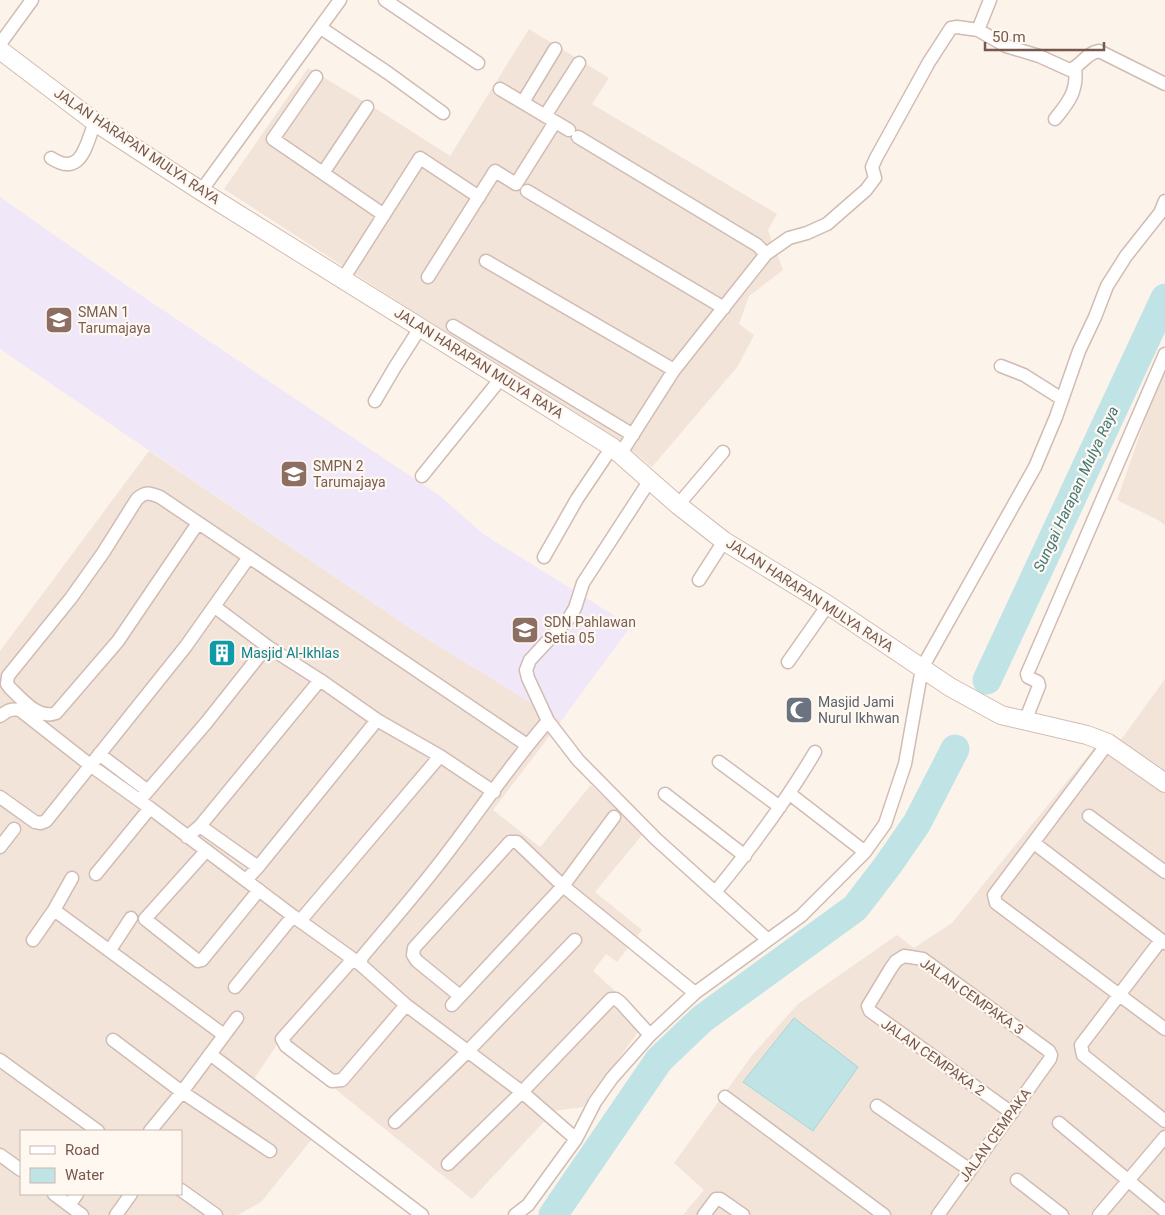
<svg xmlns="http://www.w3.org/2000/svg" width="1165" height="1215" viewBox="0 0 1165 1215" font-family="Roboto,sans-serif">
<rect width="100%" height="100%" fill="#fcf3eb"/>
<path fill="#f3e4da" fill-rule="evenodd" d="M 529,29 L 609,78 L 592,104 L 777,214 L 768,230 L 783,270 L 749,296 L 739,324 L 754,335 L 738,366 L 652,467 L 631,450 L 440,329 L 224,189 L 308,68 L 386,115 L 450,156 Z
M 1165,362 L 1165,525 L 1158,520 L 1117,500 Z
M 149,451 L 419,634 L 561,721 L 493,810 L 540,847 L 591,785 L 643,834 L 595,892 L 642,930 L 617,962 L 606,954 L 593,971 L 647,1020 L 583,1107 L 554,1111 L 472,1199 L 278,1043 L 252,1082 L 316,1134 L 261,1202 L 238,1215 L 0,1215 L 0,651 ZM 21,1131 L 181,1131 L 181,1194 L 21,1194 Z
M 1165,679 L 1165,1215 L 683,1215 L 704,1190 L 674,1163 L 753,1054 L 798,1004 L 897,935 L 914,948 L 952,923 L 1095,747 L 1110,755 Z"/>
<path fill="#f0e7f9" d="M 0,197 L 136,292 L 440,496 L 483,534 L 631,626 L 561,721 L 419,634 L 0,349 Z"/>
<path fill="#c0e4e5" stroke="#a6d5d7" d="M 794,1018 L 858,1067 L 813,1131 L 743,1082 Z"/>
<g fill="none" stroke-linecap="round" stroke-linejoin="round">
<path stroke="#c0e4e5" stroke-width="29" d="M 987,680 L 1165,298
M 553,1215 L 659,1060 L 702,1019 L 855,908 L 888,865 L 917,823 L 955,749"/>
<g stroke="#d0bcb3" stroke-width="15">
<path id="street" d="M 385,0 L 478,63
M 990,0 L 978,30 L 1006,46 L 1039,56 L 1070,70 C 1082,65 1086,53 1099,51 L 1165,84
M 321,28 L 388,73 L 443,113
M 0,44 L 32,0
M 316,77 L 273,139 L 384,215
M 500,89 L 569,130
M 523,102 L 555,49
M 545,116 L 579,63
M 1055,119 C 1069,102 1078,90 1075,68
M 578,137 L 757,245 L 766,254 L 674,370 L 621,453
M 51,158 C 82,178 86,144 95,122
M 323,173 L 367,107
M 201,191 L 340,0
M 527,191 L 724,308
M 766,254 L 789,238 L 807,233 L 827,224 L 866,190 L 875,178 L 872,167 L 876,158 L 929,62 L 951,28 L 957,27 L 978,30
M 486,261 L 674,370
M 428,277 L 495,171 L 516,184 L 555,122
M 343,279 L 420,158 L 479,197
M 453,326 L 633,435
M 1001,366 L 1024,375 L 1062,399
M 375,401 L 395,367 L 420,328
M 422,476 L 502,377
M 650,480 L 583,583 L 575,608 L 569,618 L 530,660 L 526,670 L 528,678 L 548,721 L 578,760 L 656,839 L 768,940
M 678,505 L 723,452
M 198,523 L 118,641 L 56,713 C 38,720 22,699 10,688 L 7,684 L 8,676 L 71,598 L 103,553 L 137,499 C 146,491 150,493 160,497 L 249,557
M 544,557 L 577,499 L 612,447
M 699,580 L 724,541
M 215,607 L 267,646 L 320,680 L 377,720 L 440,756 L 494,792
M 788,662 L 828,605
M 0,716 C 7,711 11,708 20,710 L 90,765 L 150,808 L 293,916 L 360,964 L 406,1005 L 522,1092 L 576,1139
M 1025,721 L 1039,686 L 1038,682 L 1028,677 L 1027,674 L 1165,354
M 1108,743 L 994,895 L 996,903 L 1165,1029
M 99,754 L 148,791
M 719,762 L 780,807
M 665,794 L 745,856
M 790,794 L 865,852
M 0,797 L 35,822 L 41,823 L 46,821 L 186,646 L 249,557 L 527,745
M 140,800 L 206,723 L 267,646
M 1089,816 L 1165,872
M 200,826 L 258,867
M 187,837 L 200,826 L 320,680
M 1034,843 L 1165,943
M 0,847 L 14,829
M 206,851 L 145,919 L 198,961 L 202,960 L 259,890
M 96,874 L 150,808
M 246,880 L 258,867 L 377,720
M 716,891 C 752,847 786,801 815,752
M 54,910 L 224,1035
M 300,921 L 440,756
M 33,940 L 54,910 L 72,878
M 1161,940 L 1081,1045 L 1083,1055 L 1165,1121
M 110,950 L 131,918
M 353,959 L 282,1039 L 286,1046 L 332,1081 L 342,1080 L 406,1005
M 360,964 L 362,957 C 392,921 423,886 451,848 C 483,806 513,761 548,721
M 235,987 L 293,916
M 460,996 L 417,961 L 413,955 L 414,948 L 510,842 L 517,842 L 563,886 L 695,993
M 452,1005 L 563,886 L 614,817
M 113,1040 L 182,1092 L 270,1151
M 210,1054 L 422,1215
M 0,1060 L 98,1131
M 725,1097 L 884,1215
M 877,1106 L 970,1170
M 395,1122 L 468,1051 L 575,940
M 1059,1123 L 1165,1211
M 150,1131 L 182,1092 L 237,1018
M 0,1155 L 21,1170
M 448,1164 L 522,1092 L 611,999 L 616,999 L 621,1003 L 650,1035
M 1017,1180 L 1062,1215
M 181,1190 L 216,1215
M 54,1194 L 82,1215
M 69,1205 L 77,1194
M 116,1215 L 131,1194
M 515,1215 L 528,1205 L 576,1139 L 595,1102 L 612,1078 L 650,1035 L 695,993 L 801,916 L 865,852 L 885,824 L 905,764 L 922,668 L 1035,467 L 1056,417 L 1079,351 L 1095,317 L 1107,286 L 1126,256 L 1160,213 L 1165,201
M 704,1215 L 716,1199 L 720,1199 L 743,1215
M 938,1215 C 975,1163 1013,1111 1050,1059 L 1051,1055 L 1049,1051 L 923,959 L 904,956 L 896,961 L 891,968 L 868,1006 L 870,1011 L 1012,1113
M 1099,1215 L 1165,1137"/>
</g>
<g stroke="#d3bcb0" stroke-width="20">
<path id="secondary" d="M 0,50 L 95,122 L 201,191 L 612,447 L 678,505 L 724,541 L 828,605 L 950,687 L 1001,715 L 1087,735 L 1108,743 L 1165,783"/>
</g>
<use href="#street" stroke="#fff" stroke-width="12"/>
<use href="#secondary" stroke="#fff" stroke-width="18"/>
</g>
<defs>
<g id="school-square" transform="scale(1.4375)"><rect x="-9" y="-9" width="18" height="18" rx="4" fill="#8d6e63" stroke="#fef8f1"/><path d="M0-5L7-2L0 1L-7-2ZM-4 1L0 2.5L4 1V4Q0 6-4 4Z" fill="#fff"/></g>
<g id="building-square" transform="scale(1.4375)"><rect x="-9" y="-9" width="18" height="18" rx="4" fill="#0f9aa8" stroke="#fef8f1"/><path d="M-4-6H4V6H1V3H-1V6H-4ZM-2.5-4.3h1.7v1.8h-1.7ZM.8-4.3h1.7v1.8H.8ZM-2.5-1h1.7V.8h-1.7ZM.8-1h1.7V.8H.8Z" fill="#fff"/></g>
<g id="mosque-square" transform="scale(1.4375)"><rect x="-9" y="-9" width="18" height="18" rx="4" fill="#6b7280" stroke="#fef8f1"/><path d="M3.5-4.9A6 6 0 1 0 3.5 4.9A5 5 0 1 1 3.5-4.9Z" fill="#fff"/></g>
</defs>
<g fill-rule="evenodd">
<use href="#school-square" x="59" y="320"/>
<use href="#school-square" x="294" y="474"/>
<use href="#school-square" x="525" y="630"/>
<use href="#building-square" x="222" y="653"/>
<use href="#mosque-square" x="799" y="710"/>
</g>
<g text-anchor="middle" stroke-width="4.5" stroke-linejoin="round" paint-order="stroke">
<g font-size="14" fill="#76584e" stroke="#fef8f1">
<text transform="translate(137 146) rotate(34)" y="5">JALAN HARAPAN MULYA RAYA</text>
<text transform="translate(479 363) rotate(32)" y="5">JALAN HARAPAN MULYA RAYA</text>
<text transform="translate(810 595) rotate(33)" y="5">JALAN HARAPAN MULYA RAYA</text>
<text transform="translate(972 996) rotate(35)" y="5">JALAN CEMPAKA 3</text>
<text transform="translate(933 1057) rotate(35)" y="5">JALAN CEMPAKA 2</text>
<text transform="translate(995 1135) rotate(-54)" y="5">JALAN CEMPAKA</text>
</g>
<g font-size="14" fill="#785e54" stroke="#fef8f1" text-anchor="start">
<text x="78" y="317">SMAN 1<tspan x="78" dy="16">Tarumajaya</tspan></text>
<text x="313" y="471">SMPN 2<tspan x="313" dy="16">Tarumajaya</tspan></text>
<text x="544" y="627">SDN Pahlawan<tspan x="544" dy="16">Setia 05</tspan></text>
</g>
<g font-size="14" fill="#0d838f" stroke="#fef8f1" text-anchor="start">
<text x="241" y="658">Masjid Al-Ikhlas</text>
</g>
<g font-size="14" fill="#5b616d" stroke="#fef8f1" text-anchor="start">
<text x="818" y="707">Masjid Jami<tspan x="818" dy="16">Nurul Ikhwan</tspan></text>
</g>
<g font-size="15" font-style="italic" fill="#42787a" stroke="#fef8f1">
<text transform="translate(1076 489) rotate(-65)" y="5">Sungai Harapan Mulya Raya</text>
</g>
</g>
<rect x="20" y="1130" width="162" height="65" fill="#fef8f1" stroke="#c8b8b0"/>
<rect x="30" y="1146" width="25" height="8" fill="#ffffff" stroke="#c8b8b0"/>
<text x="65" y="1155" font-size="15" fill="#76584e">Road</text>
<rect x="30" y="1168" width="25" height="15" fill="#c0e4e5" stroke="#c8b8b0"/>
<text x="65" y="1180" font-size="15" fill="#76584e">Water</text>
<path d="M985 42v8h119v-8" fill="none" stroke="#76584e" stroke-width="2.5"/>
<text x="992" y="42" font-size="15" fill="#76584e" stroke="#fef8f1" stroke-width="4" paint-order="stroke">50 m</text>
</svg>
